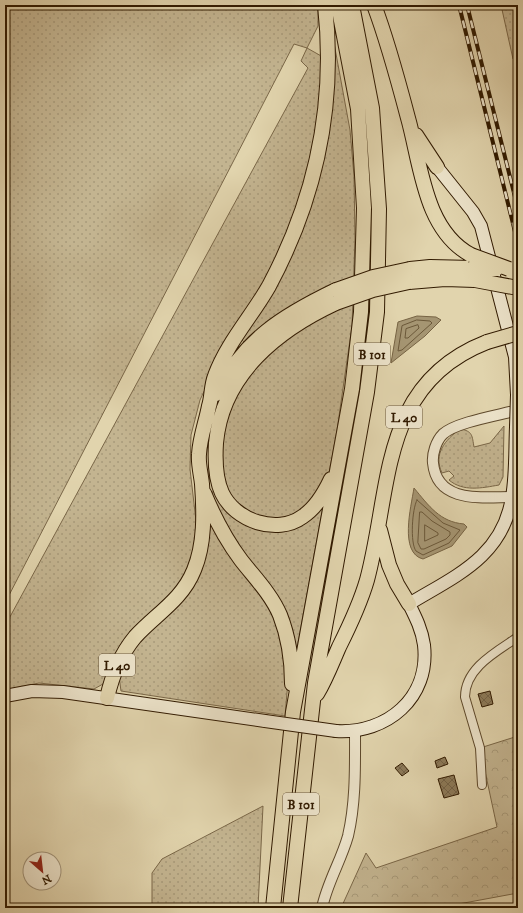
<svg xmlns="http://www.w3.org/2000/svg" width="523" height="913" viewBox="0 0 523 913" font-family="'IM FELL DW Pica',serif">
<defs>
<pattern id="grass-dots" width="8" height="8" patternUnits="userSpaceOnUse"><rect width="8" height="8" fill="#c3b490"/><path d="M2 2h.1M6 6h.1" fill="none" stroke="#a89a7a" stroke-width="1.8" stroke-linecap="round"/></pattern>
<pattern id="forest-crowns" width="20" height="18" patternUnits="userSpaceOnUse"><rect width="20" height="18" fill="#c3b490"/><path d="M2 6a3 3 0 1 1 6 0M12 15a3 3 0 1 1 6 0" fill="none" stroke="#a89a7a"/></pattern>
<pattern id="building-cross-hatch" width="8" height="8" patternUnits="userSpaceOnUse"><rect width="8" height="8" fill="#8d7b5a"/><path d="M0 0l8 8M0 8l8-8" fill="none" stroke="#746448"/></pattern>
</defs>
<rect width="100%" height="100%" fill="#e1d4ad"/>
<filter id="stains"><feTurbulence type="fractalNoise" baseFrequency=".005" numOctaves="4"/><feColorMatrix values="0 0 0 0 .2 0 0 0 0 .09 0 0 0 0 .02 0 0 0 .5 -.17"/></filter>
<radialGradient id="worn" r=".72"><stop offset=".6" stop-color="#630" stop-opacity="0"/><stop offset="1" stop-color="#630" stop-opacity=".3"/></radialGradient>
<path fill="url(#grass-dots)" stroke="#7a6748" d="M 5,5 L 318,5 L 318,26 L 307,48 L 323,57 L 322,102 L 310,167 L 294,222 L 266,280 L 218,362 L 200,400 L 191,435 L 190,469 L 198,538 L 189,569 L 177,589 L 119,650 L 103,684 L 94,689 L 39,683 L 5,690 L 5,626 L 308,68 L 301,61 L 307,48 L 294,44 L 5,603 Z
M 501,5 L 518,5 L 518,56 L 513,59 Z
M 332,32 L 350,130 L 354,176 L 355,238 L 352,326 L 337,430 L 297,648 L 287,659 L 288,681 L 285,716 L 121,691 L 119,676 L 136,644 L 181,601 L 213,491 L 222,474 L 221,432 L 235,395 L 259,359 L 242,340 L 301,226 Z
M 504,426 L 503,477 L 499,485 C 482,488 463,492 449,480 L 454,476 L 449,471 L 442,473 C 433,454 445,440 460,429 C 473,431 472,436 474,447 L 490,443 Z
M 263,806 L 258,908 L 152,908 L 152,873 L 162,859 Z"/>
<path fill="url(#forest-crowns)" stroke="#7a6748" d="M 518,736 L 518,893 L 437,908 L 341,908 L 366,853 L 376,868 L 497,827 L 480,748 Z"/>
<path fill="#a59572" stroke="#776444" d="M 417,316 L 436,317 L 441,320 L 425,336 L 391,363 L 398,322 Z
M 414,488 C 429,506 440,522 464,524 L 467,527 L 452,546 L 423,559 C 399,553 411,507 414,488 Z"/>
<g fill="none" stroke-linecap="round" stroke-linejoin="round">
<path stroke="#6b5839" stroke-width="1" d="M 417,320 L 430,321 L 432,323 L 402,350 L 398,351 L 402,326 Z
M 418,325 L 419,328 L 408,338 L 405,338 L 406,329 Z
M 417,500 L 443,523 L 460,530 L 449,543 L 423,555 L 416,551 C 410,543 412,509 417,500 Z
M 420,512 L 422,512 L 432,521 L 450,532 L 450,535 L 446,539 L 424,549 L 421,549 L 418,543 Z
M 425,525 L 438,533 L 438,535 L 425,541 Z"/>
</g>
<path fill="url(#building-cross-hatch)" stroke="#311a00" d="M 490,691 L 493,704 L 482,707 L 478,694 Z
M 445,757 L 448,764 L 437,768 L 435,761 Z
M 402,763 L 409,771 L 402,776 L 395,768 Z
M 454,775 L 459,794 L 444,798 L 438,779 Z"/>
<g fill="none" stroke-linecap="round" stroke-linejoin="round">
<g stroke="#5d482b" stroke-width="10">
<path id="minor" d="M 482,785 L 480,748 L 465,697 C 465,668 496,652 518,637"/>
</g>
<g stroke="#5d482b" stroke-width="12">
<path id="tertiary" d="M 512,497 C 483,497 437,504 433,463 C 432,454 436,441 443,434 C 456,422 500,415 518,410
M 322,908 C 327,883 341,861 348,836 C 356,802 355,765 355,731"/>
</g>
<g stroke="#311a00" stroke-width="14">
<path id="secondary" d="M 437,167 L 473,212 L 481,226 L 515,357 L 517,395
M 5,696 L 32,691 L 63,692 L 265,721
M 336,731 C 387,734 430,698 424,645 C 422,630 416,618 409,604 C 455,576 503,557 512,497 C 516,475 515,450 516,427"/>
</g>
<g stroke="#311a00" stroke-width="16">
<path id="trunk" d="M 374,5 C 388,42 398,80 408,118 C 421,164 424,230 471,255
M 416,135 L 437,167
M 410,269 L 430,267 L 473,268
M 409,282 L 445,279 L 475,280
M 216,394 C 245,339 282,316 336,290
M 331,479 C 324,494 316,508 302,517 C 277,535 235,521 222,493 C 215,478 215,459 216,443 C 222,374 278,330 336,303
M 204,493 C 214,517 226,540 241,560 C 255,578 271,594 280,615 C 289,638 292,660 292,684
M 380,530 L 389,565 L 397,584 L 409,604
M 317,694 C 326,679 332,663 339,647 C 350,625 360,604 367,580 C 392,487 379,384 487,342
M 107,698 C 112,676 120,655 135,637 C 156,614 182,600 194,570 C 205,544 204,512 202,484 C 201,474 198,464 199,454 C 200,437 206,422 209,406 C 212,397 211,386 215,376 C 227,343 252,316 269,286 C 316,198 336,104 325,5
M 273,908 L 293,712 L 352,389 L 361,312 L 364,208 L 358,109 L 338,5
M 290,908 L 315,683 L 367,392 L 377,312 L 379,209 L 372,108 L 352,5"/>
</g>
<use href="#minor" stroke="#ece3ca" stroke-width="8"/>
<use href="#tertiary" stroke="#ece3ca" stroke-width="10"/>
<use href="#secondary" stroke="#ece3ca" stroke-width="12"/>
<use href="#trunk" stroke="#e1d4ad" stroke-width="14"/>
<g stroke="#311a00" stroke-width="4">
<path id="rail" d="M 459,5 L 518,244
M 467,5 L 518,209"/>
</g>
<use href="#rail" stroke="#ece3ca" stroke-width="2.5" stroke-dasharray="8" stroke-linecap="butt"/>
<g stroke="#311a00" stroke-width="14" stroke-linecap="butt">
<path id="secondary-bridge" d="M 516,427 L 517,395
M 265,721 L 336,731"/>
</g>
<g stroke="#311a00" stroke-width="16" stroke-linecap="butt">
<path id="trunk-bridge" d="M 471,255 L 509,269
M 473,268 L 496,269
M 475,280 L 518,288
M 336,290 L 373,277 L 410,269
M 336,303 L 373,290 L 409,282
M 487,342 L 518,333"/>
</g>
<use href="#secondary-bridge" stroke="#ece3ca" stroke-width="12"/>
<use href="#trunk-bridge" stroke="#e1d4ad" stroke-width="14"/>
</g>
<g text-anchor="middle" stroke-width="4" stroke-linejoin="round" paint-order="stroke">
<g fill="#ece3ca" stroke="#69563d" stroke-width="1">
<rect x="354" y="343" width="36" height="22" rx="3"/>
<rect x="386" y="406" width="36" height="22" rx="3"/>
<rect x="99" y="654" width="36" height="22" rx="3"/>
<rect x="283" y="793" width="36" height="22" rx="3"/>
</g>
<g font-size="13" font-weight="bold" fill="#311a00">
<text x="372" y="359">B 101</text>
<text x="404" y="422">L 40</text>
<text x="117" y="670">L 40</text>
<text x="301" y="809">B 101</text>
</g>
</g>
<rect width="523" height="913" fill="none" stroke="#e1d4ad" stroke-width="20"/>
<rect x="6" y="6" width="511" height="901" fill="none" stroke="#311a00" stroke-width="2"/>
<rect x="10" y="10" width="503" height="893" fill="none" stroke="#311a00"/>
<g transform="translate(42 871) rotate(152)"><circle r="19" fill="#ece3ca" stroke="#a19379"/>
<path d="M0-3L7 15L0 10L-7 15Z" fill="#8f2418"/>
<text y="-6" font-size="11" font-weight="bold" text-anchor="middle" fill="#311a00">N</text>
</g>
<rect width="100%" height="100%" filter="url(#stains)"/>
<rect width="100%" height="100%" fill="url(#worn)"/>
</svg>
